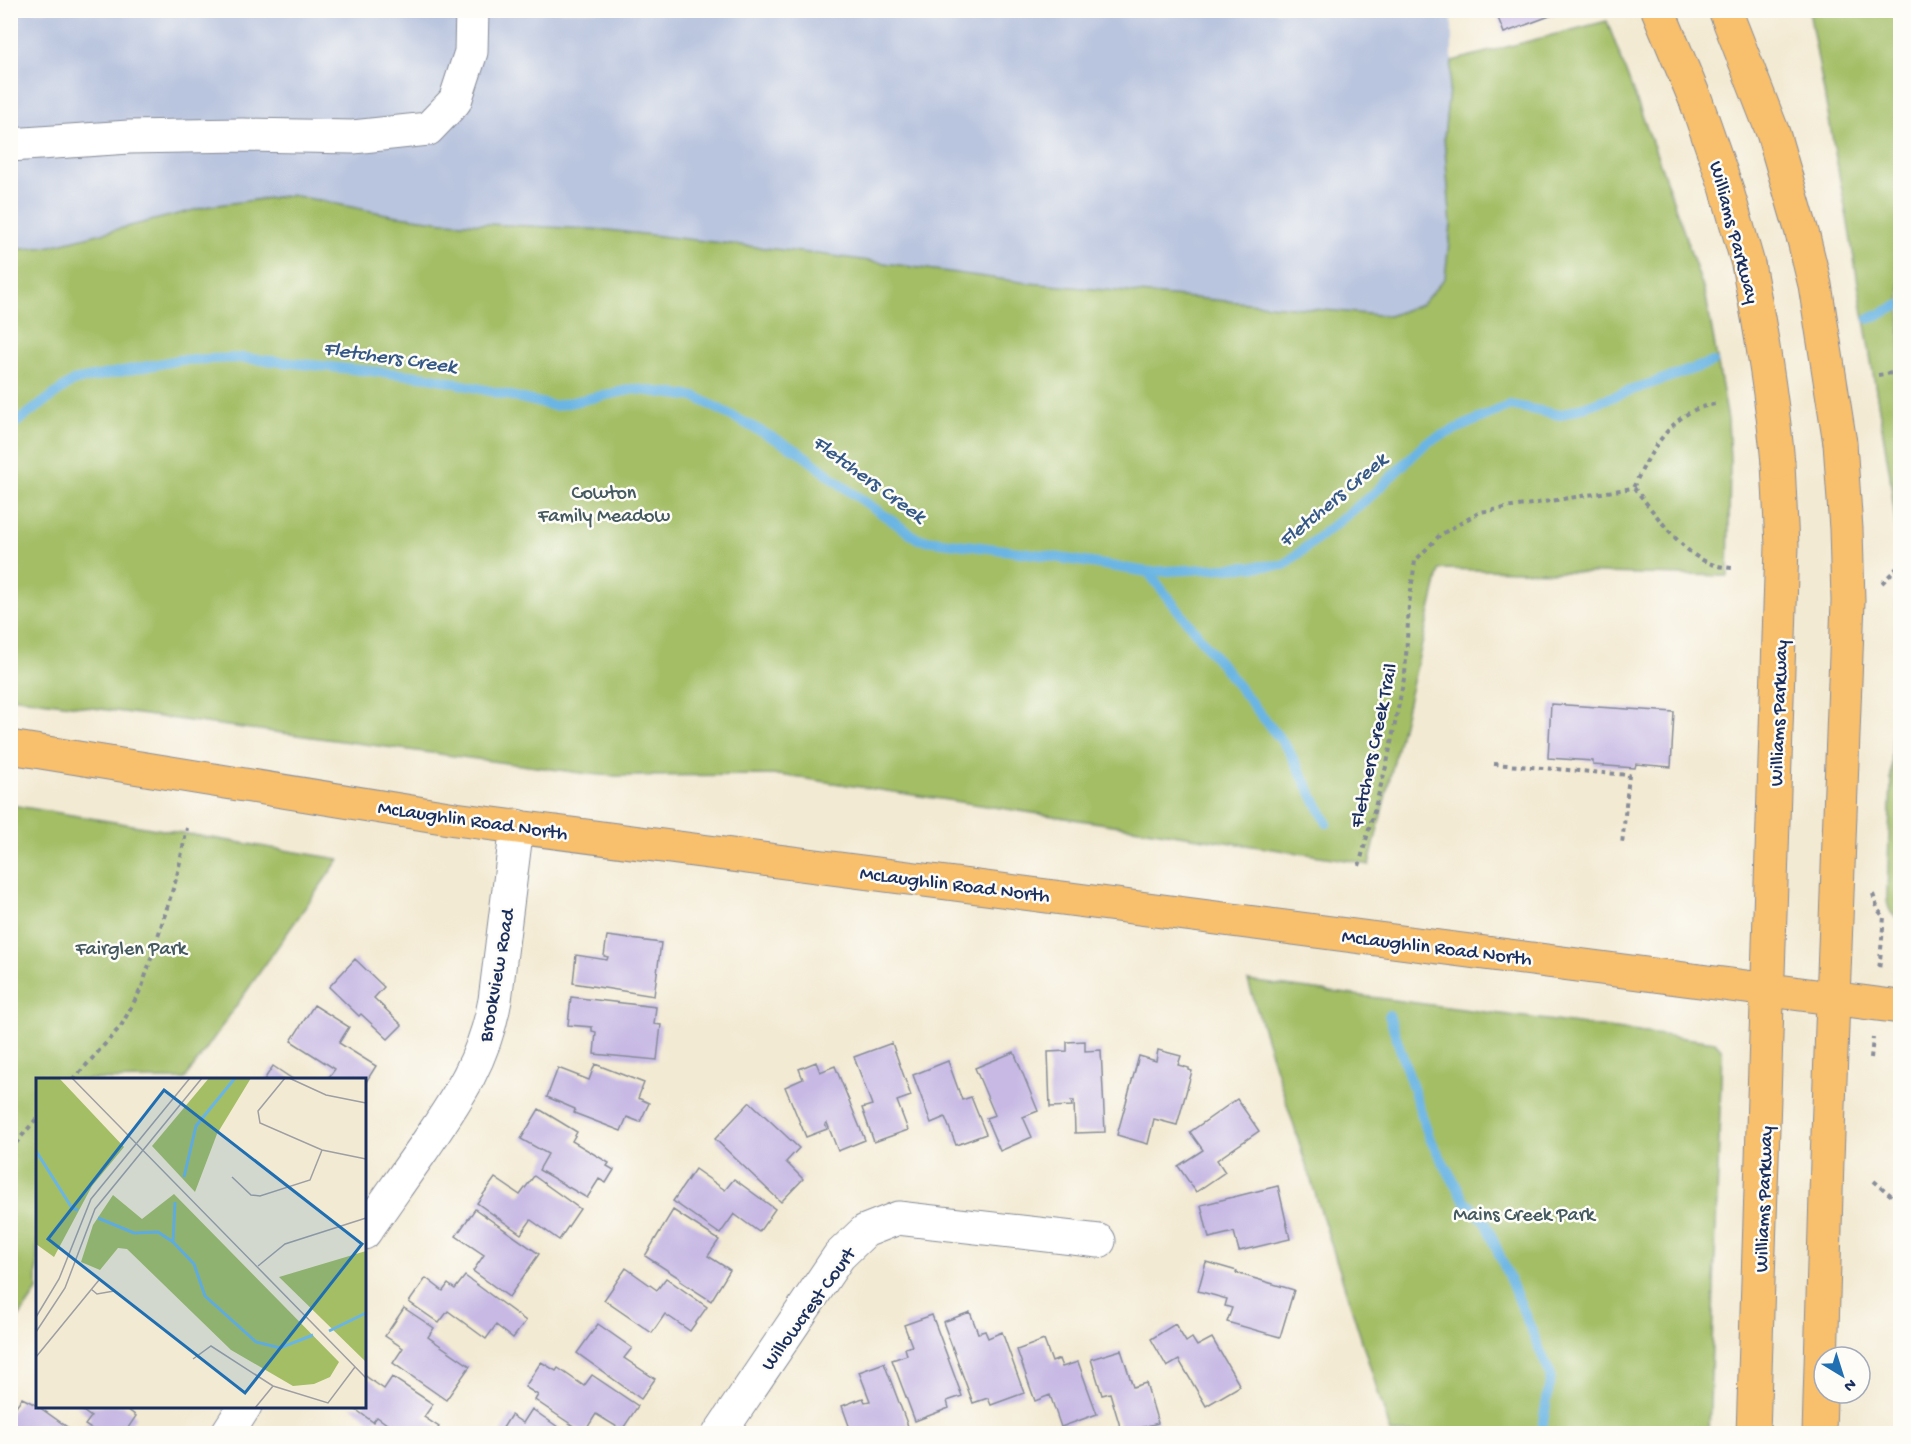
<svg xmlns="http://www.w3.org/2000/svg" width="1911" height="1444" viewBox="0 0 1911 1444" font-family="'Gochi Hand',sans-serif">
<rect width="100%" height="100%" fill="#fdfcf7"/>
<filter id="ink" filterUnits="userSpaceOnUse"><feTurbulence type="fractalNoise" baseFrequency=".0167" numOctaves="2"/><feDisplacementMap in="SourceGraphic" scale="12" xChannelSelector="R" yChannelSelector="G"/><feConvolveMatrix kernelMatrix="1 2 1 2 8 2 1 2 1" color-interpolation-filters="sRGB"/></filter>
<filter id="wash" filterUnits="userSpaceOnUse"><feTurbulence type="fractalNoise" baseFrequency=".008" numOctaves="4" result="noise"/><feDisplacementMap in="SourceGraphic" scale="24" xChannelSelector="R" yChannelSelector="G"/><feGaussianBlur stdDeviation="1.35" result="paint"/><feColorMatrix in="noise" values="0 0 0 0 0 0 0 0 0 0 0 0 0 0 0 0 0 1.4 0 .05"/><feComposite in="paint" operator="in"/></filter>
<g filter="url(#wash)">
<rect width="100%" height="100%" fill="#f3ead3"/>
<path fill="#b9c4de" d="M 11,11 L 1452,11 L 1452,61 L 1444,137 L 1451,225 L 1445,278 L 1422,304 L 1389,316 L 1028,283 L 826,255 L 607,230 L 444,222 L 391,215 L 292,195 L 210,206 L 47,247 L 11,250 Z"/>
<path fill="#a3be65" stroke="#5f7662" stroke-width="1.5" d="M 1809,11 L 1900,11 L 1900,918 C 1890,917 1887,905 1887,896 L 1897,608 L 1896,527 L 1890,475 L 1848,223 Z
M 1607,21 L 1665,177 L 1706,297 L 1728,420 L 1730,460 L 1728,576 L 1440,569 L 1369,865 L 1353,861 L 780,775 L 615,776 L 589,774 L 11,697 L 11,250 L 47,247 L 210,206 L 292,195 L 391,215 L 444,222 L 607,230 L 826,255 L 1028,283 L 1389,316 L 1422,304 L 1445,278 L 1451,225 L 1444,137 L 1452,61 Z
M 11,805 L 339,859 L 185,1079 L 38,1080 L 37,1291 L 11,1329 Z
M 1248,981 L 1715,1042 L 1722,1050 L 1709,1433 L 1391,1433 Z"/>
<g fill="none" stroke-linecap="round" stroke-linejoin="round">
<path stroke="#6bb5e4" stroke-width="10" d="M 1869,319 L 1900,305
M 10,427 L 73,381 L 179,360 L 243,358 L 429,377 L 554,406 L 634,389 L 696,397 L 798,451 L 848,490 L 918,539 L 1035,554 L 1148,572 L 1284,565 L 1373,494 L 1427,442 L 1510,405 L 1560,415 L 1713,362
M 1148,572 L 1288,749 L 1327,823
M 1389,1015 L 1429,1137 L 1464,1200 L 1485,1221 L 1551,1376 L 1541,1434"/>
</g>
<g id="blocks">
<path fill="#c7b9e4" d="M 1495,10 L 1553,10 L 1555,14 L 1504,33 Z
M 1551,704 L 1674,712 L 1671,767 L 1636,764 L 1635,768 L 1593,765 L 1593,761 L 1548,758 Z
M 607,936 L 661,943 L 654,996 L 573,983 L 576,955 L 607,960 L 608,957 L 604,956 Z
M 355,959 L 384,987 L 374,998 L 402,1025 L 388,1039 L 361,1014 L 359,1016 L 329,987 Z
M 571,997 L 656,1007 L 654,1024 L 661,1025 L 657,1060 L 594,1054 L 596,1032 L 592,1031 L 592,1027 L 568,1025 Z
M 314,1005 L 349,1027 L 339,1043 L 376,1066 L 364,1085 L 364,1080 L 333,1080 L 329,1077 L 335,1069 L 291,1041 Z
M 1085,1041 L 1085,1051 L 1101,1050 L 1105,1132 L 1075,1133 L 1074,1101 L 1071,1101 L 1072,1106 L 1050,1107 L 1048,1052 L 1067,1051 L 1067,1042 Z
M 892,1043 L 911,1096 L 897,1101 L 908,1130 L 874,1142 L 862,1108 L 872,1105 L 854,1057 Z
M 1158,1050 L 1181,1056 L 1178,1065 L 1189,1068 L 1189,1070 L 1192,1071 L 1177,1125 L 1154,1119 L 1148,1144 L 1117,1135 L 1139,1056 L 1156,1061 Z
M 1014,1052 L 1038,1111 L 1023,1117 L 1032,1137 L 1000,1151 L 986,1118 L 995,1115 L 975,1068 Z
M 948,1061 L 962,1100 L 971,1097 L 986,1134 L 956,1145 L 945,1117 L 931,1123 L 913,1075 Z
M 816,1062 L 820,1072 L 835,1066 L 865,1140 L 838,1151 L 827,1123 L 825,1124 L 827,1129 L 806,1137 L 785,1087 L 803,1079 L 799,1069 Z
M 595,1064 L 644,1083 L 638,1098 L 649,1103 L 640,1122 L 627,1117 L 621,1131 L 574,1113 L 575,1109 L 547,1097 L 558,1068 L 589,1080 Z
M 273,1066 L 294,1080 L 264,1080 Z
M 1237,1099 L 1259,1131 L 1217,1160 L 1225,1172 L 1196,1192 L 1178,1166 L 1203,1150 L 1190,1132 Z
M 750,1102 L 799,1148 L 786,1162 L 803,1179 L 781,1202 L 715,1139 Z
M 539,1109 L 577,1132 L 572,1141 L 609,1163 L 607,1166 L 614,1170 L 606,1183 L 599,1179 L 587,1198 L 539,1170 L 548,1154 L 521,1139 Z
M 695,1169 L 725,1190 L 734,1179 L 775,1209 L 759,1232 L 734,1214 L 720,1234 L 673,1201 Z
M 534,1176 L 580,1209 L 559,1240 L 531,1220 L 521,1234 L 477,1203 L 495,1178 L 520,1195 Z
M 1278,1186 L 1290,1239 L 1239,1251 L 1234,1232 L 1209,1238 L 1201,1205 Z
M 475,1209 L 539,1254 L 509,1297 L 473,1271 L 484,1255 L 456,1236 Z
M 673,1210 L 719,1240 L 708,1256 L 730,1270 L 711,1301 L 680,1281 L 681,1279 L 645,1256 Z
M 1206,1262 L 1237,1271 L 1236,1273 L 1294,1290 L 1280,1337 L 1227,1322 L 1232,1308 L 1225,1306 L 1227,1299 L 1198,1291 Z
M 626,1268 L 657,1290 L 666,1278 L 707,1307 L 690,1331 L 665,1314 L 652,1333 L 604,1300 Z
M 465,1276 L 526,1321 L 513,1338 L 496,1325 L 486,1339 L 448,1311 L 439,1323 L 409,1302 L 426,1278 L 443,1291 L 448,1284 L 455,1289 Z
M 404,1308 L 434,1328 L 428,1337 L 470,1366 L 446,1400 L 393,1363 L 403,1348 L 385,1336 Z
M 970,1312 L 978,1333 L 985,1331 L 988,1338 L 1002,1332 L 1024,1393 L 991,1405 L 988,1398 L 973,1403 L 943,1322 Z
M 932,1315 L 962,1396 L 947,1401 L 949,1408 L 915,1421 L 892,1360 L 907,1355 L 905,1348 L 912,1346 L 904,1325 Z
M 598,1324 L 632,1348 L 624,1358 L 655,1379 L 641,1399 L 577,1353 Z
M 1175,1324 L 1186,1342 L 1192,1338 L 1197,1346 L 1212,1338 L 1240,1386 L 1206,1406 L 1179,1360 L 1167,1367 L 1151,1339 Z
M 1044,1340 L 1052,1362 L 1059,1359 L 1062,1367 L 1078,1362 L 1097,1414 L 1061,1427 L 1050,1395 L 1035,1401 L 1017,1350 Z
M 1121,1350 L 1133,1387 L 1146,1383 L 1158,1423 L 1122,1433 L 1110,1393 L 1102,1395 L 1091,1359 Z
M 541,1362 L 556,1371 L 558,1368 L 584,1386 L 592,1375 L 638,1406 L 622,1430 L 596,1414 L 584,1433 L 535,1400 L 538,1395 L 525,1387 Z
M 884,1363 L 911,1434 L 852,1434 L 842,1406 L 863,1398 L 865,1402 L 870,1401 L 859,1372 Z
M 364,1375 L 384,1389 L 392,1377 L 433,1404 L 424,1417 L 439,1427 L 434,1434 L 401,1434 L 377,1417 L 373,1422 L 351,1406 L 364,1406 Z
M 22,1398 L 36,1405 L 77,1434 L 10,1434 L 10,1414 Z
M 76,1406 L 123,1406 L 136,1416 L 124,1434 L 99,1434 L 85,1425 L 91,1417 Z
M 532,1409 L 568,1434 L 505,1434 L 501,1431 L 511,1415 L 523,1423 Z"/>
</g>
</g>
<g filter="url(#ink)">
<use href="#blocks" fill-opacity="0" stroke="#878c98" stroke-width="1.5"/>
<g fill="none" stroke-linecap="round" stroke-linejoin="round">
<g stroke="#878c98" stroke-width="35">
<path id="minor" d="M 10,145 L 129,137 L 242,135 L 353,137 L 428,129 L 455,101 L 471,52 L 472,10
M 364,1233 C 384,1205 403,1177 423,1149 C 457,1099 484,1061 495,1000 L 517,826
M 227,1434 L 245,1406
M 719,1434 L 839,1256 L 865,1231 L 898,1218 L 1099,1241"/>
</g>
<g stroke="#878c98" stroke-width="35">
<path id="major" d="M 1658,10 L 1696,101 L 1726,187 L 1748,264
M 1725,10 L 1773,133 L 1803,236
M 10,747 L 455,819 L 1900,1007
M 1753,1434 L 1782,546 L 1778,463
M 1819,1434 L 1827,1160 L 1848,601 L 1846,529 L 1840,443"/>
</g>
<path stroke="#878c98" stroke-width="4" stroke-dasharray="4.5 4.5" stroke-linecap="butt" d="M 1878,375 L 1900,372
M 1634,488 C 1650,507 1680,549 1701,559 C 1711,565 1721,567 1732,568
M 1882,583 L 1900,565
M 1494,764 L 1629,775 L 1622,845
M 1359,866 L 1387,763 L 1405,674 L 1409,605 L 1415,561 L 1440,535 L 1480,512 L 1633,488 C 1647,459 1663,427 1692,411 C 1700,407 1710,405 1719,403
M 1873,894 L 1878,910 L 1884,917 L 1879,971
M 1871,1058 L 1873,1038
M 73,1080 L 121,1026 L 142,987 L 177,876 L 187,828
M 10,1150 L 38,1117
M 1874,1181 L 1900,1203"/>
<use href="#minor" stroke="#fff" stroke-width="33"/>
<use href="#major" stroke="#f8bf6c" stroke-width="33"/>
<g stroke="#878c98" stroke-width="35" stroke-linecap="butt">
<path id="major-bridge" d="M 1803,236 L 1815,285 L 1840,443
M 1748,264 C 1761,330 1772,396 1778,463"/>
</g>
<use href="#major-bridge" stroke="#f8bf6c" stroke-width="33"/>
</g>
</g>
<g text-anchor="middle" stroke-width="5" stroke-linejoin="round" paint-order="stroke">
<g font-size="20" fill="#1b2f5e" stroke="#fdfcf7">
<text transform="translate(1736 232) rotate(75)" y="7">Williams Parkway</text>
<text transform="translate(1777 713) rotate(-88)" y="7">Williams Parkway</text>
<text transform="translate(1372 745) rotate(-78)" y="7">Fletchers Creek Trail</text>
<text transform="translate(473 819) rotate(8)" y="7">McLaughlin Road North</text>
<text transform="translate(955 883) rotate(7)" y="7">McLaughlin Road North</text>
<text transform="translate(1437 946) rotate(7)" y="7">McLaughlin Road North</text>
<text transform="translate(495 975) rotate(-80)" y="7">Brookview Road</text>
<text transform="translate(1762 1199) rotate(-88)" y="7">Williams Parkway</text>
<text transform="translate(807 1308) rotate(-54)" y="7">Willowcrest Court</text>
</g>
<g font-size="20" fill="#445a60" stroke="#fdfcf7">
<text x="604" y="498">Cowton<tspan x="604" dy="23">Family Meadow</tspan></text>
<text x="131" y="954">Fairglen Park</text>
<text x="1524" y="1220">Mains Creek Park</text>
</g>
<g font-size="21" font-style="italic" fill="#335786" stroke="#fdfcf7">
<text transform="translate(390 356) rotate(8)" y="7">Fletchers Creek</text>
<text transform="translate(870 478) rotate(36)" y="7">Fletchers Creek</text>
<text transform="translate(1332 499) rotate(-40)" y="7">Fletchers Creek</text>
</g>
</g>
<g transform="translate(36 1078)">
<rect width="330" height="330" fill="#f3ead3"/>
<path d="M 0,0 L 23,0 L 88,69 L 56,108 L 18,179 L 0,166 ZM 173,0 L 215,0 L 181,56 L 159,114 L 116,68 ZM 138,116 L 303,284 L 294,299 L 278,306 L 257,308 L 195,272 L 91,171 L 82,170 L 64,192 L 45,184 L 57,147 L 77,117 L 106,141 ZM 330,173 L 330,284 L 243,199 Z" fill="#a3be65"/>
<path fill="none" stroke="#6bb5e4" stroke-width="3" d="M 0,73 L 36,130 L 42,132M 148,99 L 160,48 L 199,0M 62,140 L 98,155 L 122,154 L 137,164 L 158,186 L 169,218 L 220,264 L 244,270 L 277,257M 137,164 L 139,124M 293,253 L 330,235"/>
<path fill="none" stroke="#9d9fa4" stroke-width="1.5" d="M 36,0 L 330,300M 249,0 L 222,33 L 224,45 L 286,72 L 330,81M 253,0 L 290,17 L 330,25M 196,99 L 215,117 L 224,118 L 274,102 L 286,72M 222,188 L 249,166 L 330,140M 55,211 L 61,216 L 78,213M 0,239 L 23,201 L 55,121 L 154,0M 0,254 L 29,210 L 59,131 L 166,0M 0,279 L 63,202M 157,281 L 175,268 L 237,308 L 292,325 L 319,289M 219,330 L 237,308"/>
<path fill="#1f6fb2" fill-opacity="0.15" stroke="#1f6fb2" stroke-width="3" d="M 128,12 L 326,166 L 209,315 L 12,161 Z"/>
<rect width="330" height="330" fill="none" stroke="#1b2f5e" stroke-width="3"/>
</g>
<rect width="1911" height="1444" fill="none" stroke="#fdfcf7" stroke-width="36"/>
<g transform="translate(1842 1375) rotate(142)"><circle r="28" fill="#fdfcf7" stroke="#a3aaba" stroke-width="1.5"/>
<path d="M0-4.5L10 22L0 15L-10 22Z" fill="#1f6fb2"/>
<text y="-9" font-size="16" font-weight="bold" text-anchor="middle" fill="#1b2f5e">N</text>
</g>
</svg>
